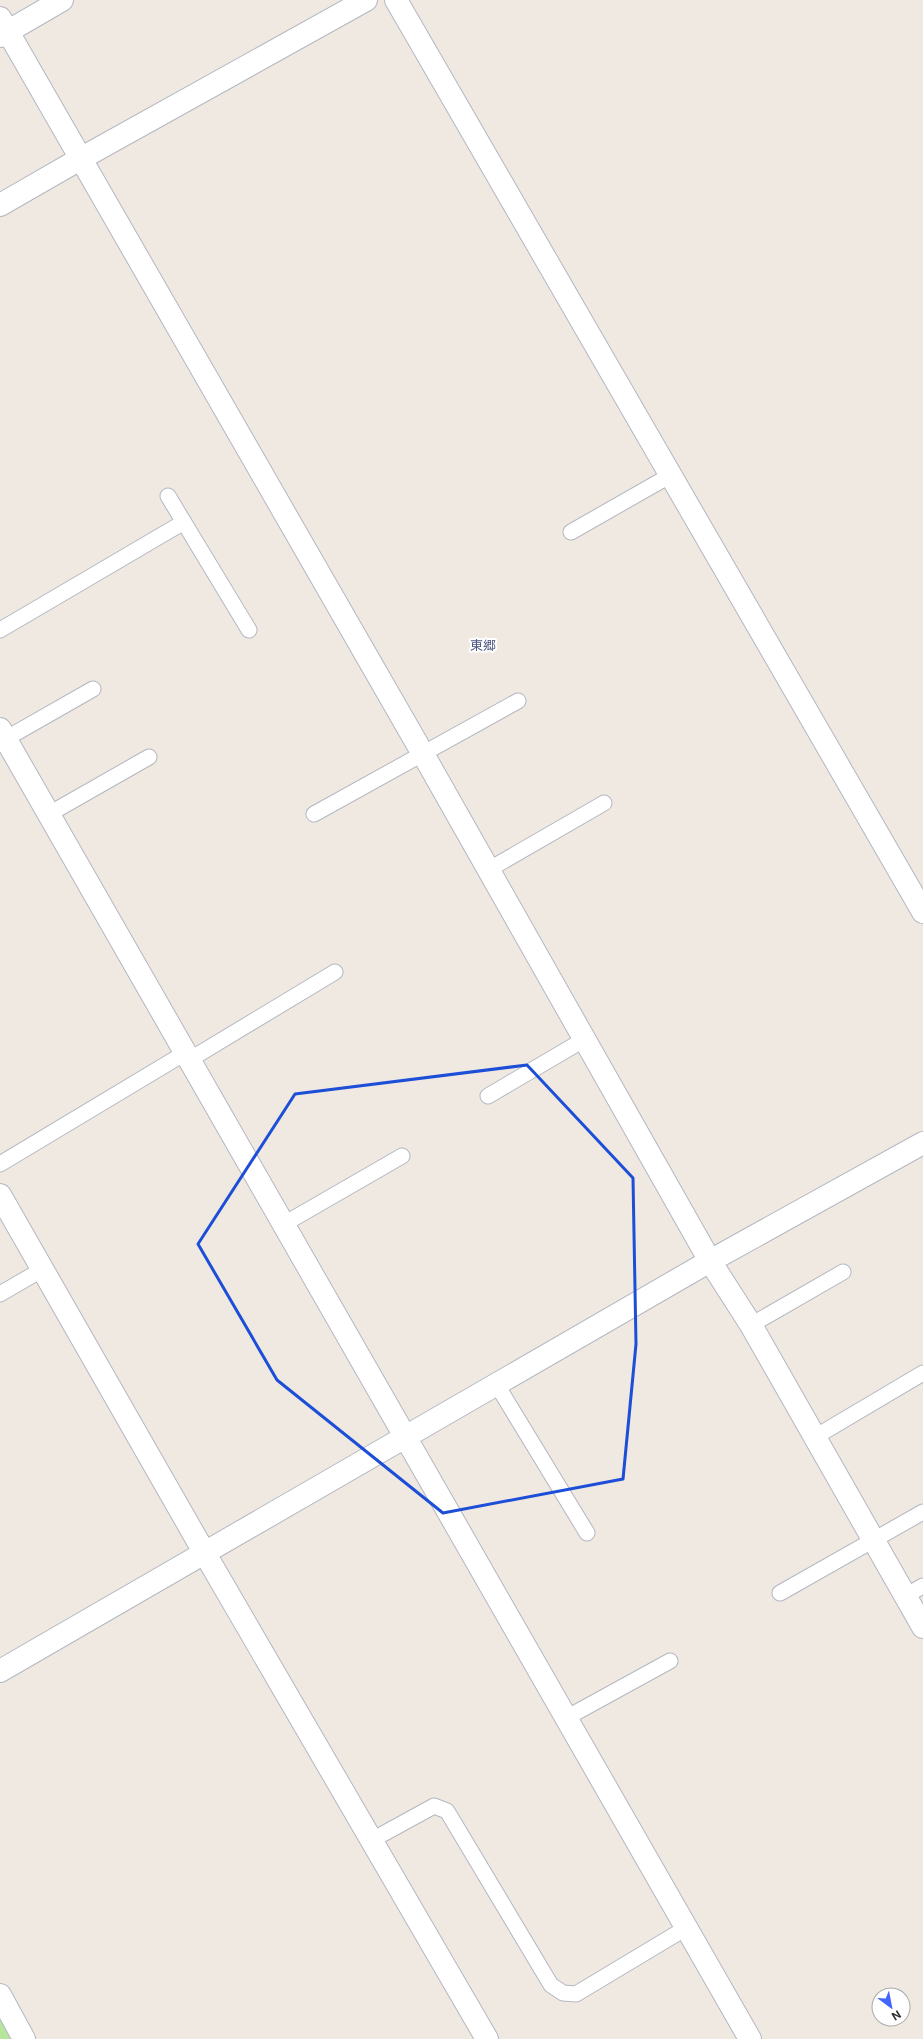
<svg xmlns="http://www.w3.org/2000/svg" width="923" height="2039" viewBox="0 0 923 2039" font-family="Inter,'Noto Sans JP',sans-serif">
<rect width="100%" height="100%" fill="#efe9e1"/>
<path fill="#b6e59e" d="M 0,2005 L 20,2039 L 0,2039 Z"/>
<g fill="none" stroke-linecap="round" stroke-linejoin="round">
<g stroke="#b4b7c1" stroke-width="17">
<path id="service" d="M 168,496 L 249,630
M 571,532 L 671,475
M 0,630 L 184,522
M 0,742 L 93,689
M 49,814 L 149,757
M 314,814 L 518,701
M 488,870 L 604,803
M 189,1060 L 335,972
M 488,1096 L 585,1039
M 0,1164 L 185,1053
M 284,1224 L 402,1156
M 0,1294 L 43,1269
M 751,1325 L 843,1272
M 497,1385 L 587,1533
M 815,1437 L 923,1373
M 780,1593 L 923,1512
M 905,1596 L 923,1586
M 566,1718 L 670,1661
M 372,1840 L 434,1806 L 447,1811 L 551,1985 L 563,1993 L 576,1994 L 686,1928"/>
</g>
<g stroke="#b4b7c1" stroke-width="24">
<path id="minor" d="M 396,0 L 923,912
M 0,18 L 423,754 L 710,1261 L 751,1325 L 923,1627
M 0,36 L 62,0
M 0,205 L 80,159 L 366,0
M 0,729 L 750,2039
M 0,1195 L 204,1552 L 487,2039
M 0,1671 L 710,1261 L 923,1143
M 0,1995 L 24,2039"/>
</g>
<use href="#service" stroke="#fff" stroke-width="15"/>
<use href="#minor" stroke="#fff" stroke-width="22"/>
</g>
<path fill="none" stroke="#1d4ed8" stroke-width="3" stroke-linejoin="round" d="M 527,1065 L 633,1178 L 636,1344 L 623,1479 L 443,1513 L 277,1380 L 198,1244 L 295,1094 Z"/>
<g text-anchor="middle" stroke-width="4" stroke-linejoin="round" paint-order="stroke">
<g font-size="13" fill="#4d5680" stroke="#fff">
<text x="483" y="650">東郷</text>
</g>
</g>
<g transform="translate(891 2007) rotate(148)"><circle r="19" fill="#ffffff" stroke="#ababab"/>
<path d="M0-3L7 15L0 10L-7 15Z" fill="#4264fb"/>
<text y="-6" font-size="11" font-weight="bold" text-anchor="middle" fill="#2e2e2e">N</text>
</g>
</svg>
